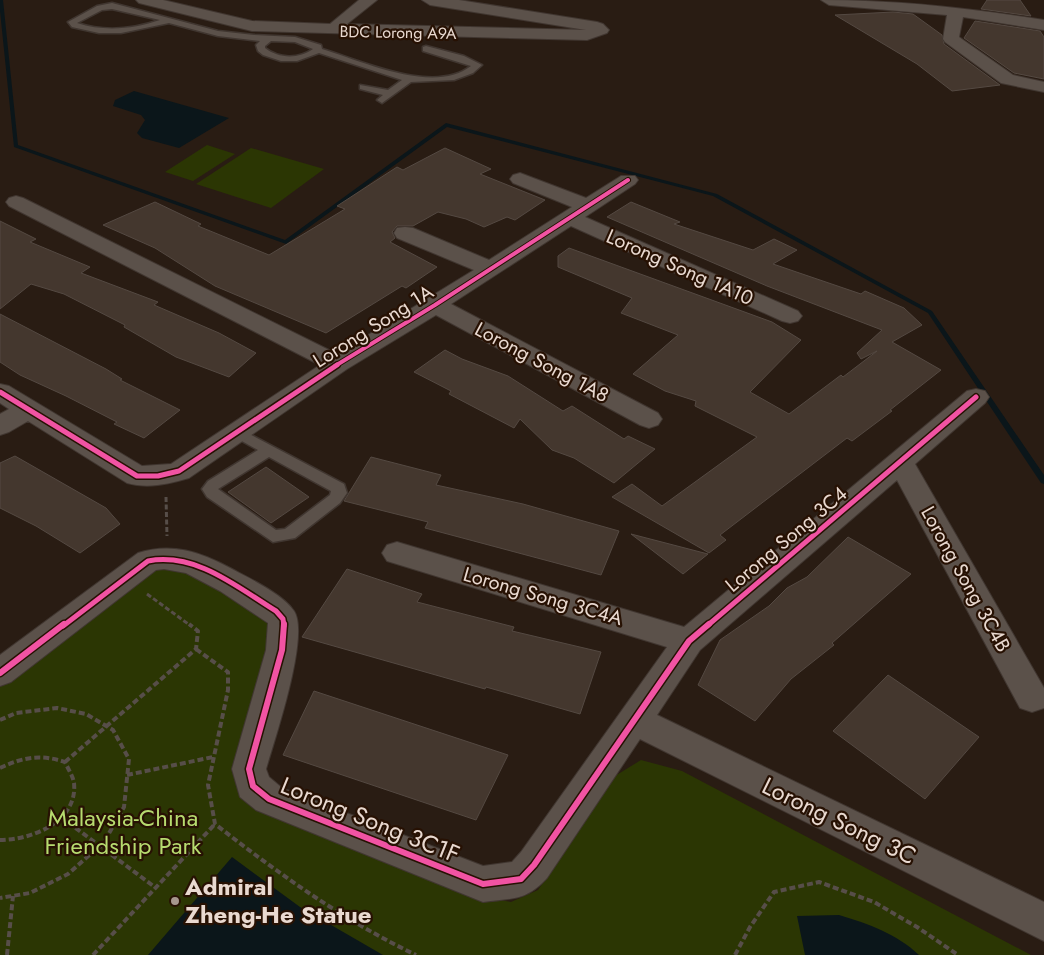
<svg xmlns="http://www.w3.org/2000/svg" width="1044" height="955" viewBox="0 0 1044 955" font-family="Jost,sans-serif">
<rect width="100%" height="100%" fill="#291c13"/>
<path fill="#2b3603" d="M 207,145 L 235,154 L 193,181 L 165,172 Z
M 251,148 L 324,169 L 271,208 L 196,184 Z
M 186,563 L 279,630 L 238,789 L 265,814 L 472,895 L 511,902 L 538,890 L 615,776 L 641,760 L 682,771 L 1031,955 L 0,955 L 0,685 L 138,571 Z"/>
<path fill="#0b161a" d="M 134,91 L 229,118 L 179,148 L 142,138 L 137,133 L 145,120 L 141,115 L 113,106 L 115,100 Z
M 232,857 L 300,907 L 383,955 L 148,955 Z
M 839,915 C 869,924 897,934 919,955 L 805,955 L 797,916 Z"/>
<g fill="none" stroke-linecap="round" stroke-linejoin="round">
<path fill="#0b161a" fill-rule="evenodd" d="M 0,0 L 3,0 L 18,145 L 285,240 L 446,123 L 717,194 L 932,311 L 1044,475 L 1044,484 L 1041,483 L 928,313 L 713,196 L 447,127 L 286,244 L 14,147 L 0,11 Z"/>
</g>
<path fill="#44372e" stroke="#544942" d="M 987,0 L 1020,0 L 1031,16 L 981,9 Z
M 893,12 L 913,14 L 942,35 L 944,44 L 1000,85 L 952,91 L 917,64 L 835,15 Z
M 975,21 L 1040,31 L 1044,37 L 1044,79 L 1014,73 L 964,38 Z
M 445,148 L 491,169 L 480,174 L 545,200 L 515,220 L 507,217 L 484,227 L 466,219 L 438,212 L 413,226 L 397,226 L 392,232 L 395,238 L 390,242 L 437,267 L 406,288 L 402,286 L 326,333 L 215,286 L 155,248 L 103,225 L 155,202 L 201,224 L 198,226 L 269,255 L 345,209 L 337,206 L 397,167 L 403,170 Z
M 631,202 L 680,222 L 674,224 L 753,250 L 774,239 L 797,250 L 773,264 L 861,294 L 865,291 L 904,308 L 922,325 L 892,342 L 941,370 L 890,410 L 892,411 L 852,441 L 847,438 L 720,535 L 726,540 L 709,553 L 612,497 L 632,484 L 662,506 L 757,437 L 695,406 L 696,401 L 665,391 L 633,374 L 678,335 L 621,313 L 632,298 L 558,267 L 558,256 L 569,248 L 772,322 L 801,340 L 750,392 L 789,414 L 841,375 L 843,377 L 877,351 L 861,359 L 857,353 L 882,330 L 767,286 L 607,217 Z
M 0,221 L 36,239 L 30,242 L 90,267 L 81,273 L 158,302 L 154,305 L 219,333 L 256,353 L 229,377 L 176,357 L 124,327 L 125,325 L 64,294 L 31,284 L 0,309 Z
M 0,314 L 106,369 L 122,379 L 120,380 L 180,410 L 144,438 L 114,424 L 117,422 L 66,396 L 20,375 L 0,362 Z
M 445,350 L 462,359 L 508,376 L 563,411 L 572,406 L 624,439 L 628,436 L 655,449 L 614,483 L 574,458 L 552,450 L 520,419 L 514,428 L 449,394 L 451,391 L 414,372 Z
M 15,456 L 106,508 L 120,524 L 80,553 L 36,526 L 0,508 L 0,463 Z
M 371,457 L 441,475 L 436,485 L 523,504 L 619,531 L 601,575 L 425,528 L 428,522 L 344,501 Z
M 266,467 L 309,497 L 271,523 L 228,492 Z
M 631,534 L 708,554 L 683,574 Z
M 848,537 L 911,574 L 832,643 L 834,645 L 791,679 L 755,721 L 698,685 L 720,640 L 769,606 L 787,588 L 807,577 Z
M 347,569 L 422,594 L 417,602 L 514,627 L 512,631 L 601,652 L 580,714 L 486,687 L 485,689 L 302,637 Z
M 888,675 L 979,737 L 925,799 L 833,731 Z
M 314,691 L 508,755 L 476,820 L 283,755 Z"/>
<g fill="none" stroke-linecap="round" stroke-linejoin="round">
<g stroke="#403630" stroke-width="3">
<path id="lane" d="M 112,3 L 218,31 L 254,35 L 295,37 L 321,45 L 322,49 C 362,61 434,95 471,66 L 423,51 L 423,47 L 426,46 L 464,56 L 482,65 L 473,73 L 454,80 L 411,82 L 382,103 L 377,100 L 383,95 L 360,89 L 360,85 L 388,90 L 402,80 L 319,53 L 297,61 L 281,61 L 263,55 L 258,51 L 256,45 L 260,41 L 218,36 L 169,23 L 121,33 L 99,33 L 72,27 L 68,22 L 97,6 ZM 112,9 L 160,20 C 134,29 104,32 77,23 L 102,10 ZM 271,41 L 295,42 L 313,49 C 299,59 279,59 265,48 L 265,46 Z
M 238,428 L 344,484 L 347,493 L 340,503 L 295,538 L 273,542 L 207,497 L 202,489 L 208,481 L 258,450 L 233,436 L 231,433 L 233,430 ZM 269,457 L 331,491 L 330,495 L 285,529 L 276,530 L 218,489 Z"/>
</g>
<g stroke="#403630" stroke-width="2">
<path id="street" d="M 136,0 L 163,0 L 252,21 L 330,24 L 359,0 L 377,0 L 347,24 L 586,30 L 430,5 L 422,0 L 459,0 L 597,22 L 603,24 L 609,30 L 607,33 L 587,40 L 252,31 L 139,3 Z
M 821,0 C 898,0 969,8 1044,20 L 1044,30 L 963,17 L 959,37 L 1013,75 L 1044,82 L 1044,92 L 1001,83 L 945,42 L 943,39 L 947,15 L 829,5 Z
M 520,173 L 586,198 L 621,176 L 635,176 L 638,180 L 635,184 L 585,217 L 798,311 L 802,316 L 798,321 L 790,323 L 782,321 L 571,226 L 451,304 L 658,413 L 662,419 L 658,425 L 649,428 L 640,425 L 436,315 L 347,369 L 189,478 C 168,484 148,489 127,483 L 28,421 L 9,432 L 0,435 L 0,414 L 9,409 L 0,403 L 0,384 L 9,386 L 142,466 L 171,464 L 320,365 L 9,206 L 6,202 L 9,198 L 16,196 L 23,198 L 337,354 L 474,270 L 397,238 L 394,233 L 397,228 L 405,227 L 413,228 L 489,260 L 572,207 L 513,183 L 510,179 L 513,175 Z
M 976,389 L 985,391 L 989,397 L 985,403 L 915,464 L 1044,688 L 1044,708 L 1032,712 L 1020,708 L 897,480 L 700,650 L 657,715 L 1044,902 L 1044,941 L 640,739 L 547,878 C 526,901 513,898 483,902 L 256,810 L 240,797 L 232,769 L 266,650 L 268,623 L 220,591 L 186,573 L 164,569 L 156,570 L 11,682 L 0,686 L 0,655 L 138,553 C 172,542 201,552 232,569 C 249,578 284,595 294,611 C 310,635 275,738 266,769 L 269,777 L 282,788 L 483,866 L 512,862 L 521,852 L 667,647 L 387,561 L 382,553 L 387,545 L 397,542 L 684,627 L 967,391 Z"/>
</g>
<path stroke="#574e49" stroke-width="3" stroke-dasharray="5 2.5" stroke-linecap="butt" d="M 166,497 L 167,536
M 147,594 L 191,626"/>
<path stroke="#574e49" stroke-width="4" stroke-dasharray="6 3" stroke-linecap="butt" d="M 196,649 L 228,672 L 228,690 L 208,785 L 215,824 C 279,874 343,920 416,955
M 0,720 L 16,713 L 57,708 L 86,714 L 113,730 L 129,759 L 124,807 L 104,842 L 68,874 L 30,893 L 0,898
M 65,762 L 196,649 L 198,631 L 189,624
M 0,768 C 23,757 41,754 65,762 C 68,769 73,776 74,783 C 78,822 31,840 0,840
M 127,775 L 213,757
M 61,817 L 156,888
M 7,955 L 13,896
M 93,955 L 215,824
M 735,955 L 750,927 L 774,892 L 819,882 L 874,902 L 917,927 L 958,955"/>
<use href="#lane" fill="#5b514a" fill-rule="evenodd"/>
<use href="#street" fill="#5b514a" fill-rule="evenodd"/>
<g stroke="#271103" stroke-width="6">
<path id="cycleway-far2" d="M 335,366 L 435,305 L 628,180"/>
</g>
<g stroke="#271103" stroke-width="8">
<path id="cycleway-far1" d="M 0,392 L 137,476 L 158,476 L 179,471 L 337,365
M 63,626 L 148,561 C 196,552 237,587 276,611 L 283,619 L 284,626
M 707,626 L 976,397"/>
</g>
<g stroke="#271103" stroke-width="9">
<path id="cycleway" d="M 284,624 L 282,650 L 249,769 L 253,786 L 269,799 L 483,884 L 521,879 L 534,865 L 689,641 L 709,624
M 0,673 L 64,624"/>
</g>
<use href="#cycleway-far2" stroke="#f153a3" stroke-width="4"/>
<use href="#cycleway-far1" stroke="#f153a3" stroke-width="5"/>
<use href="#cycleway" stroke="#f153a3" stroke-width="6"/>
</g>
<circle fill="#a6978e" stroke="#271103" stroke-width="2" cx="175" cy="901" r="5"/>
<g text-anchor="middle" stroke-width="4.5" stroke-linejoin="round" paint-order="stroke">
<g font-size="16" fill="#e9d9d0" stroke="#271103">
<text transform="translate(398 32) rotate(1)" y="6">BDC Lorong A9A</text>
</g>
<g font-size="20" fill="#e9d9d0" stroke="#271103">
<text transform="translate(680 267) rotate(24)" y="7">Lorong Song 1A10</text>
<text transform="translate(373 326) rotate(-32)" y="7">Lorong Song 1A</text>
<text transform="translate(542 362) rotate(28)" y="7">Lorong Song 1A8</text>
<text transform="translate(786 539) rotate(-40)" y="7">Lorong Song 3C4</text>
<text transform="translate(966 579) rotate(61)" y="7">Lorong Song 3C4B</text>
<text transform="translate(543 596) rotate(16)" y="7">Lorong Song 3C4A</text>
</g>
<g font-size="24" fill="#b7db6f" stroke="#271103">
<text x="123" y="826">Malaysia-China<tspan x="123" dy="28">Friendship Park</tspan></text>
</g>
<g font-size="24" fill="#e9d9d0" stroke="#271103">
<text transform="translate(370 820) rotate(22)" y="8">Lorong Song 3C1F</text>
<text transform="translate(839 821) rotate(26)" y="8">Lorong Song 3C</text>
</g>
<g font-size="24" font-weight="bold" fill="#e9d9d0" stroke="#271103" text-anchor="start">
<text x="185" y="895">Admiral<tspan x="185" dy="28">Zheng-He Statue</tspan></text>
</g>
</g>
</svg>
